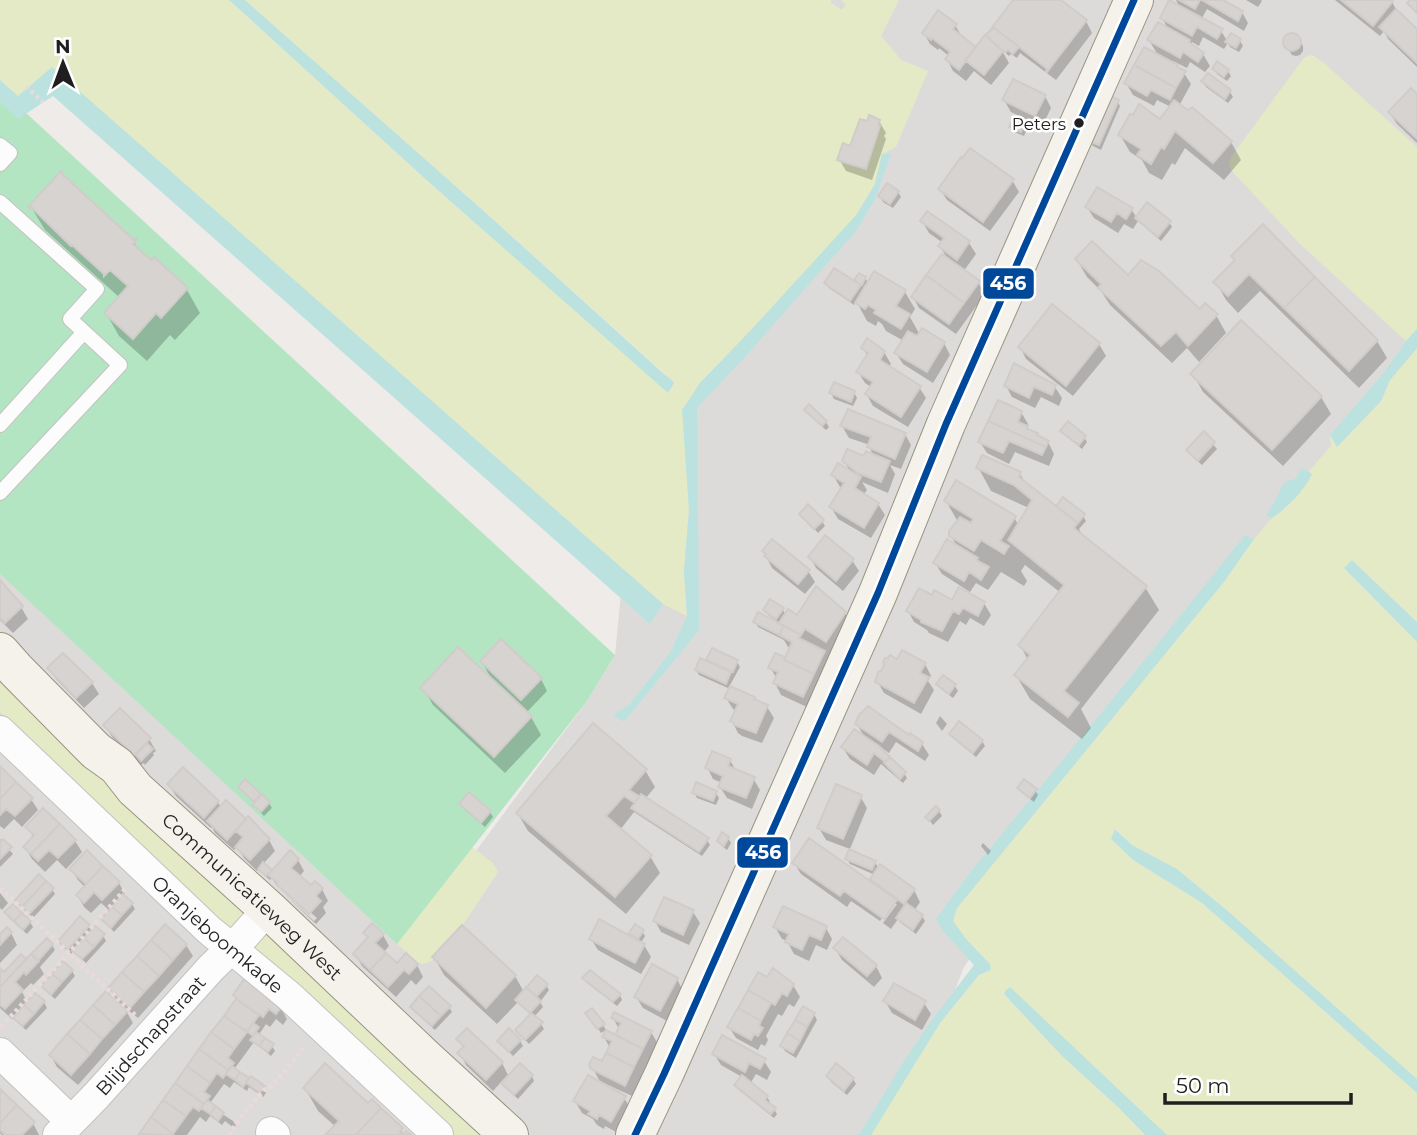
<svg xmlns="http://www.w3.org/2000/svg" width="1417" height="1135" viewBox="0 0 1417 1135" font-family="Montserrat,sans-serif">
<rect width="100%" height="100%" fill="#eeebe8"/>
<path fill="#dddbda" d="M 831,0 L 1417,0 L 1417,363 L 1200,601 L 963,969 L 901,1135 L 0,1135 L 0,539 L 419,928 L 587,701 L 615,655 L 635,448 Z"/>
<path fill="#e4eac6" d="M 0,0 L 229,0 L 422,176 L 668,392 L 674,382 L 486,213 L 245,0 L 828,0 L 841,10 L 846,5 L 841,0 L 899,0 L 881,36 L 901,60 L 928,71 L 896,147 L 882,154 L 875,184 L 857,214 L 804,274 L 700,383 L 683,410 L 689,510 L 684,571 L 687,616 L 663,604 L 52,68 L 18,96 L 0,80 Z
M 1309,55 L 1314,56 L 1324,63 L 1417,147 L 1417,329 L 1406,341 L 1299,243 L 1231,170 L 1229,164 L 1231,157 L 1304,58 Z
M 1417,348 L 1417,622 L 1352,560 L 1344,568 L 1417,642 L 1417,1079 L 1229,912 L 1177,869 L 1132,845 L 1116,829 L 1111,839 L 1133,860 L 1202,903 L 1417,1093 L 1417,1135 L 1167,1135 L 1010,988 L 1006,990 L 1004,994 L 1062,1056 L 1119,1108 L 1145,1135 L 871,1135 L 940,1023 L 979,975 L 991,970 L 990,964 L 966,939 L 953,921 L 957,908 L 1224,582 L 1254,539 L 1272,518 L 1286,508 L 1308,482 L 1311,474 L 1309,471 L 1331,446 L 1330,435 L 1337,447 L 1381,401 L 1390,380 Z
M 0,667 L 246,914 L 232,930 L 221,926 L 0,712 Z
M 418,721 L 472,847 L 493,863 L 498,872 L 462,926 L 433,960 C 428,962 426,965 418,963 L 298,852 Z
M 268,930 L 485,1135 L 448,1135 L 257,956 L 255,943 Z"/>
<path fill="#b3e5c3" d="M 0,89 L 615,655 L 587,701 L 397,944 L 0,574 Z"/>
<path fill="#bce2e0" d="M 229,0 L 245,0 L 486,213 L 674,383 L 668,393 L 422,176 Z
M 52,67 L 663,604 L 650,624 L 53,96 L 18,119 L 0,102 L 0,80 L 18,96 Z
M 882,154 L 891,154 L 876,197 L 857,230 L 745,357 L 697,408 L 699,630 L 624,722 L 613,715 L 629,705 L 671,651 L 687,616 L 684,571 L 689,510 L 682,410 L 700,383 L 742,340 L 857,214 L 875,184 Z
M 1417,329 L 1417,348 L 1390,380 L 1381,401 L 1337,447 L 1330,435 L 1382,375 L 1406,341 Z
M 1302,468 L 1312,474 C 1304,491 1288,507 1272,518 L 1266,515 C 1270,510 1273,504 1276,499 C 1282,488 1280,481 1295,479 Z
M 1245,535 L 1254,539 L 1224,582 L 957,908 L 953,921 L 966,939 L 990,964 L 991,970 L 979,975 L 940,1023 L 871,1135 L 859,1135 L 902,1064 L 931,1021 L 974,965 L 943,931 L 936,919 L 968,875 L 1152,651 Z
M 1352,560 L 1417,622 L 1417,642 L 1344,568 Z
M 1115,829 L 1132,845 L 1177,869 L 1229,912 L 1417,1079 L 1417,1093 L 1202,903 L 1133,860 L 1111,839 Z
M 1010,987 L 1167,1135 L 1145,1135 L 1119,1108 L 1062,1056 L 1004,994 L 1006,990 Z"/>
<path fill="#0003" d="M 1015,0 L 1058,0 L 1086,21 L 1092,33 L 1056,80 L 1020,53 L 1017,58 L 1011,54 L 1009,56 L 1001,49 L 1009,63 L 991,85 L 974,71 L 966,81 L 953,71 L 947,59 L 949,56 L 939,48 L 938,50 L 930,44 L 924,33 L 955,25 L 962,37 L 976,49 L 996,29 Z
M 1176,0 L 1220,0 L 1242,12 L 1248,23 L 1244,31 L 1207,9 L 1201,20 L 1221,31 L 1228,42 L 1240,41 L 1243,46 L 1239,52 L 1230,47 L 1228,43 L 1224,49 L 1203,37 L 1199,46 L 1192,42 L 1192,46 L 1203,54 L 1210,66 L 1205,72 L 1190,62 L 1187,68 L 1173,61 L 1178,69 L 1184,73 L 1191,84 L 1179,106 L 1231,142 L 1241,160 L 1224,180 L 1185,148 L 1175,165 L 1172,163 L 1162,180 L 1149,173 L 1142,160 L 1130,152 L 1120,135 L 1160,122 L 1171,107 L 1157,100 L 1154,106 L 1133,95 L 1126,83 L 1159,57 L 1149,40 L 1168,29 L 1162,18 L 1180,8 Z
M 1246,0 L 1261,0 L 1262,1 L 1258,7 Z
M 1335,0 L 1389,0 L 1392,2 L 1398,13 L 1417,31 L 1417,67 L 1388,39 L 1384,31 L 1380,36 Z
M 1292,35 L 1297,36 L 1303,46 L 1303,51 L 1300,55 L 1296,56 L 1292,55 L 1285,44 L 1285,40 L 1288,36 Z
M 1214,69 L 1228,71 L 1231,76 L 1227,81 L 1217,74 Z
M 1208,75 L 1230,92 L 1233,97 L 1228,103 L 1206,87 L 1203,82 Z
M 1045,96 L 1051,108 L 1042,127 L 1011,112 L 1004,100 Z
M 1417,96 L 1417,143 L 1397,124 L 1390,113 Z
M 1117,101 L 1120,106 L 1101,150 L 1093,146 L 1090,141 Z
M 879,121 L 886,133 L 884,136 L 886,139 L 872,180 L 846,171 L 839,159 Z
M 1024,124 L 1027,129 L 1024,136 L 1014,132 L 1011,127 Z
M 1012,180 L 1019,192 L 990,231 L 947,200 L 940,189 Z
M 898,192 L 901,197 L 893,208 L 883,202 L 880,196 Z
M 31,207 L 134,242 L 140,252 L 151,262 L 154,260 L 187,290 L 200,313 L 175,340 L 170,335 L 147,361 L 119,336 L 106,313 L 120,298 L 45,230 Z
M 1087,207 L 1131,209 L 1137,218 L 1169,222 L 1172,227 L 1161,241 L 1138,221 L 1133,229 L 1124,224 L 1118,233 L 1094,218 Z
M 927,213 L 969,243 L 976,254 L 963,272 L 978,282 L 985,294 L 956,334 L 919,308 L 913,297 L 949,262 L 940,246 L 943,243 L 929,233 L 922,221 Z
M 1077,260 L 1128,277 L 1200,311 L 1216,315 L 1226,333 L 1199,362 L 1187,348 L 1172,363 L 1110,305 L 1101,291 L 1087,277 Z
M 1236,262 L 1377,341 L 1387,358 L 1359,388 L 1260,291 L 1238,313 L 1226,300 L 1216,282 Z
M 860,275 L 865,278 L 869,284 L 905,292 L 915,309 L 910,317 L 920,335 L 944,343 L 950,355 L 933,383 L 903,364 L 896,353 L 904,341 L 886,331 L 882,324 L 878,321 L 876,326 L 867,321 L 856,301 L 854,305 L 829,288 L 826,283 L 855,283 Z
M 1099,344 L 1106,356 L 1073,396 L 1026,359 L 1020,347 Z
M 863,348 L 884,352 L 891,364 L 888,368 L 919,387 L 926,398 L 908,427 L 873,406 L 867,395 L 871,387 L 865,383 L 858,372 L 868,357 Z
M 1193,374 L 1321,397 L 1331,414 L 1283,466 L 1203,392 Z
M 1006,386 L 1055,387 L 1062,398 L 1059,406 L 1041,397 L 1035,408 L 1012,397 Z
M 854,392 L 857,398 L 853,406 L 834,399 L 831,393 Z
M 806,410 L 826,422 L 829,427 L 826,430 L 809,415 Z
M 1021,412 L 1028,424 L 1027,427 L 1029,432 L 1048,442 L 1054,454 L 1049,466 L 1015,452 L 1009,464 L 987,453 L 980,442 Z
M 842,426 L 905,434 L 911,445 L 901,469 L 890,465 L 895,474 L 888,493 L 862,482 L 867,490 L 863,495 L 878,504 L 885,515 L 871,538 L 838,519 L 831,507 L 843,488 L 840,487 L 833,475 L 851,473 L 844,461 L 874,456 L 869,447 L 870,445 L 849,438 Z
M 1063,431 L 1084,437 L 1087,442 L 1082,449 L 1066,436 Z
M 1204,434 L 1217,449 L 1202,465 L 1192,456 L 1189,451 Z
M 978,467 L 1020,474 L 1026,484 L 1056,508 L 1083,516 L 1086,521 L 1079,529 L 1085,540 L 1145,587 L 1159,610 L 1081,709 L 1091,728 L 1082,739 L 1030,699 L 1016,675 L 1028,660 L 1020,645 L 1061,593 L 1025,565 L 1021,571 L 1027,581 L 1024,586 L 1001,572 L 988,590 L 976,583 L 970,592 L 942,574 L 935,563 L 958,548 L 951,536 L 958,522 L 946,501 L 1014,517 L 1019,526 L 1029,508 L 991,491 Z
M 801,514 L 822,521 L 825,526 L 818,533 Z
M 766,556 L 808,571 L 815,582 L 805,594 L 772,568 Z
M 810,557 L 852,560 L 859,571 L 843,591 L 816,568 Z
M 0,582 L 21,607 L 28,619 L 13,633 L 0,620 Z
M 932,597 L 953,602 L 984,603 L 991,615 L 984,626 L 970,618 L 966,625 L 960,621 L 948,642 L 929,633 L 927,630 L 914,622 L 908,611 Z
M 765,610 L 783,610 L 786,615 L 797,617 L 845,613 L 864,646 L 809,708 L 781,695 L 775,683 L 777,679 L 770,667 L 776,655 L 786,660 L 791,648 L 788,647 L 784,640 L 758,627 L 755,622 L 777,624 L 778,622 L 768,615 Z
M 713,651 L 737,662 L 740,667 L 729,687 L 754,698 L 756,702 L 767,707 L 774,718 L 762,743 L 742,736 L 738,733 L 732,721 L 736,711 L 733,709 L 726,698 L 730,689 L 699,675 L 696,670 L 707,663 Z
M 482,662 L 541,679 L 547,691 L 526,713 L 531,717 L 541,735 L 505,773 L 433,705 L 423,688 L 492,680 Z
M 925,664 L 931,676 L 928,681 L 934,690 L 921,714 L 884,693 L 877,681 Z
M 50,668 L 92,683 L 99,694 L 84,708 L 56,679 Z
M 938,684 L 955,686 L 958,691 L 953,698 L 941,689 Z
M 861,716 L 922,744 L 929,755 L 925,761 L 896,742 L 889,753 L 879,746 L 878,747 L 904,773 L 907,778 L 903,783 L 881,764 L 874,775 L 850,759 L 843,748 L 866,740 L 857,724 Z
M 940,716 L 947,724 L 942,731 L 936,723 Z
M 105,725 L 149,739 L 156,751 L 153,753 L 154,755 L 145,765 L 144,763 L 141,765 L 112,737 Z
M 951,734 L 982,741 L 985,746 L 976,757 L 954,739 Z
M 730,760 L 736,771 L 753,778 L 760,790 L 752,809 L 727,798 L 720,787 L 722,783 L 713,779 L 707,767 Z
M 0,769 L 31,799 L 38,810 L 22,827 L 14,819 L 4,829 L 0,826 Z
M 645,770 L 655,787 L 645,799 L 707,840 L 710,845 L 702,856 L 634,812 L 620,830 L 650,856 L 660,873 L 626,914 L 528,831 L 518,814 Z
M 245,782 L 269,803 L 272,808 L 264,816 L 258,810 L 255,805 L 256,804 L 243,792 L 240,787 Z
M 169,784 L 218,802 L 221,808 L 269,840 L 275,851 L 263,864 L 272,873 L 298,860 L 304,871 L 299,877 L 311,888 L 322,889 L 328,901 L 323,907 L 326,913 L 316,924 L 283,893 L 314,921 L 317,918 L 275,881 L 278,887 L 277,886 L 272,878 L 270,880 L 263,874 L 260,868 L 257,871 L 244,858 L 237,847 L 234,850 L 215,833 L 212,827 L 211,828 L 176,796 Z
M 1019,788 L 1035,790 L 1038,795 L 1034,802 L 1022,793 Z
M 694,792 L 716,793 L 719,798 L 716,805 L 697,798 Z
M 860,796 L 867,808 L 850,849 L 826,840 L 819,828 Z
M 461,804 L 490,812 L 493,817 L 485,827 L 464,809 Z
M 939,811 L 942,816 L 933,825 L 927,817 Z
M 27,827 L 75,841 L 82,852 L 66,869 L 57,860 L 45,872 L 32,859 L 25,847 L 34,838 Z
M 728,838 L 731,843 L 727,850 L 722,846 L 719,841 Z
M 0,839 L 13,854 L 0,867 Z
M 983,843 L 991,851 L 988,855 L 981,846 Z
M 87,853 L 119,883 L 125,894 L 123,896 L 132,904 L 135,909 L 114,932 L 106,924 L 103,919 L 110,911 L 101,903 L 91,913 L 84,907 L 78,896 L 85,887 L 78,880 L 71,869 Z
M 847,859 L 875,862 L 879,869 L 914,890 L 920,902 L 914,911 L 922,916 L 925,921 L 916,934 L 901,923 L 898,919 L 891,929 L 883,923 L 897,904 L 892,904 L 880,921 L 851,901 L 847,907 L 801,874 L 794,863 L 877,888 L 872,879 L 875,875 L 850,864 Z
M 52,889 L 55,894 L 33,918 L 17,900 Z
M 0,893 L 8,903 L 2,910 L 0,908 Z
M 665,899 L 693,912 L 700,923 L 689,945 L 661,932 L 655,921 Z
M 6,913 L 30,922 L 33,927 L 27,934 L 9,918 Z
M 89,926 L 92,932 L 103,935 L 106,941 L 86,963 L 78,956 L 74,950 L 71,954 L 63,947 L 60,942 Z
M 462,927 L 515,976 L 524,992 L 546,985 L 549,990 L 540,1002 L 543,1007 L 534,1017 L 541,1024 L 544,1029 L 529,1044 L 517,1031 L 532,1015 L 518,1002 L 497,1024 L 444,975 L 434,957 Z
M 775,927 L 826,928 L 832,939 L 827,950 L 816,945 L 809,961 L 794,954 L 787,941 L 782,939 Z
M 642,931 L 645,936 L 641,943 L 644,945 L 651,957 L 641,974 L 598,950 L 591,939 L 636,941 L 631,933 Z
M 11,933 L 17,945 L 0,963 L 0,937 Z
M 365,933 L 383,935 L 389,946 L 383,953 L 397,966 L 417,965 L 423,977 L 416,985 L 411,980 L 396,997 L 362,966 L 355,954 L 369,939 Z
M 52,945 L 55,950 L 40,967 L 44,974 L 33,985 L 31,983 L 22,992 L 28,1003 L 44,1002 L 47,1008 L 26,1030 L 18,1023 L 14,1017 L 12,1019 L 0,1008 L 0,970 L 4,974 Z
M 186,945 L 193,956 L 138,1018 L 124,1007 L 133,1023 L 78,1085 L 57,1067 L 51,1056 L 120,1005 L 110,989 Z
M 835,948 L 876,966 L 882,978 L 874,987 L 842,960 Z
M 72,971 L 75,976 L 55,999 L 46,991 L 43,986 Z
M 758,974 L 768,980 L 793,985 L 800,997 L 794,1007 L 789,1004 L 782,1016 L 778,1014 L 766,1036 L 768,1040 L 765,1046 L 761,1044 L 758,1050 L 736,1038 L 729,1027 Z
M 584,978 L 620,995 L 622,1000 L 617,1006 L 587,983 Z
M 677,979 L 683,991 L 667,1021 L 643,1008 L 636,997 Z
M 235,995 L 280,1007 L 287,1019 L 283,1025 L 276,1019 L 270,1027 L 266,1024 L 260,1033 L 259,1036 L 272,1046 L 275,1051 L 271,1056 L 254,1042 L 235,1068 L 237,1072 L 249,1081 L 263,1087 L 266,1093 L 263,1097 L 249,1087 L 247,1091 L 234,1082 L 230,1088 L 224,1084 L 211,1102 L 215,1109 L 233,1121 L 236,1126 L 234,1128 L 225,1121 L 222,1125 L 210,1116 L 206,1122 L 200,1117 L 187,1135 L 140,1135 L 237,1000 Z
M 885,1001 L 924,1003 L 931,1014 L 922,1030 L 892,1013 Z
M 412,1007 L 449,1007 L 452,1012 L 435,1030 L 415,1012 Z
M 814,1014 L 817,1020 L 796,1058 L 785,1051 L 782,1046 Z
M 591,1018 L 603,1025 L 606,1030 L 601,1033 Z
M 613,1018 L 651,1032 L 658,1044 L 632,1096 L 606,1084 L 605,1087 L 624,1098 L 631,1109 L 618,1133 L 605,1126 L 604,1129 L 597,1125 L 593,1119 L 582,1113 L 575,1101 L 602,1085 L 593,1069 L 603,1064 L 610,1048 L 604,1037 L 616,1036 L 619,1029 Z
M 458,1039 L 502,1063 L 509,1077 L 532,1076 L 534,1081 L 518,1099 L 506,1088 L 502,1081 L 493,1091 L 466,1065 L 460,1053 L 464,1049 Z
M 499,1041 L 520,1041 L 523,1046 L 513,1056 Z
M 714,1054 L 764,1061 L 771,1072 L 767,1080 L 756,1074 L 750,1084 L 767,1097 L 770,1102 L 768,1104 L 774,1109 L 777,1114 L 774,1118 L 739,1090 L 736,1085 L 742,1077 L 721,1065 Z
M 828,1077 L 853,1079 L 856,1084 L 847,1095 L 831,1082 Z
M 305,1088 L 368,1105 L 401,1130 L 404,1135 L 328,1135 L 336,1127 L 318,1111 Z
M 0,1091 L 33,1123 L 39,1135 L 2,1135 L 0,1133 Z"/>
<path fill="#d6d3d1" stroke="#d1ccc9" stroke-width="2" d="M 1013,0 L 1061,0 L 1087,20 L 1047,72 L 1046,71 L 1047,69 L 1019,47 L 994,28 L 991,29 Z
M 1169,0 L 1223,29 L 1217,39 L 1197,27 L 1192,36 L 1160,18 Z
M 1179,0 L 1200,0 L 1195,9 Z
M 1202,0 L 1223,0 L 1243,11 L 1238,21 Z
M 1341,0 L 1392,0 L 1393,1 L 1373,26 Z
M 1410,0 L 1417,0 L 1417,13 L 1407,3 Z
M 1396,9 L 1417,29 L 1417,63 L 1379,27 Z
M 938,10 L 957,24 L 953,29 L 976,47 L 959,70 L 945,59 L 950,52 L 932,38 L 931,40 L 922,33 Z
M 1158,22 L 1190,40 L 1189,42 L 1204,53 L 1198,62 L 1183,52 L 1180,58 L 1147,40 Z
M 994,28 L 1019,47 L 1013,54 L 1008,50 L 1006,52 L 1003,51 L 985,35 Z
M 1231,33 L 1241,39 L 1236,48 L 1225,42 Z
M1283 42a9 9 0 1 1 18 0a9 9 0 1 1-18 0Z
M 985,35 L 1003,51 L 984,75 L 965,60 Z
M 1144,47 L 1178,65 L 1177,67 L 1186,71 L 1176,88 L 1134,65 Z
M 1217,61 L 1229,70 L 1224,77 L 1212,69 Z
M 1134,65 L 1176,88 L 1170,100 L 1151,90 L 1147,96 L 1124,83 Z
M 1208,73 L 1231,90 L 1225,99 L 1201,81 Z
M 1013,79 L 1046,95 L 1035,116 L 1002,100 Z
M 1411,88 L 1417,94 L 1417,139 L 1388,112 Z
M 1108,95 L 1119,100 L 1099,145 L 1088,141 Z
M 1174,100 L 1188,110 L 1192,107 L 1232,141 L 1213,163 L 1175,131 L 1164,149 L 1161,147 L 1151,164 L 1137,155 L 1141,149 L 1118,135 L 1130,114 L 1133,115 L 1139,104 L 1160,119 Z
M 869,115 L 880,120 L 878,125 L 880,126 L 866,169 L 837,160 L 843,143 L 850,146 L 860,119 L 867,121 Z
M 1014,117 L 1025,122 L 1021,132 L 1009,127 Z
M 970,148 L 1014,179 L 983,222 L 938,189 L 961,157 L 962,158 Z
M 61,171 L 62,172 L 61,173 L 134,240 L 136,238 L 137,239 L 133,244 L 151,260 L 154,257 L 188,288 L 161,318 L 156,313 L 133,339 L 104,313 L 128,286 L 110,270 L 104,276 L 104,274 L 72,245 L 71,246 L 31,207 L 30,209 L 28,207 Z
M 887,183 L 899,191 L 890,204 L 878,196 Z
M 1097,187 L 1133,208 L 1126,219 L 1117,213 L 1111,222 L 1085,207 Z
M 1147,202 L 1171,221 L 1158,237 L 1135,218 Z
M 927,211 L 970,241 L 957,260 L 938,246 L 944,238 L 920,221 Z
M 1263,224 L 1315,277 L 1284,308 L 1249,274 L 1228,296 L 1213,282 L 1235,260 L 1231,256 Z
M 1092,241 L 1128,275 L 1141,260 L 1159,271 L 1200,309 L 1205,303 L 1218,314 L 1188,346 L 1176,332 L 1161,346 L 1098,288 L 1101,284 L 1075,259 Z
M 942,254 L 980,281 L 964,303 L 926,275 Z
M 834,268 L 861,285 L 850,301 L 824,283 Z
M 874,271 L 906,290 L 896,306 L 910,314 L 901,329 L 874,313 L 876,310 L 868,305 L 865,309 L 855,303 Z
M 859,273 L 866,277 L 862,285 L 854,280 Z
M 926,275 L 964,303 L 949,324 L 911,297 Z
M 1315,277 L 1378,340 L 1349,371 L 1284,308 Z
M 1052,304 L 1100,343 L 1066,386 L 1018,347 Z
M 1241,320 L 1322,396 L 1272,450 L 1190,374 Z
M 922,328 L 945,342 L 927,372 L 894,353 L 908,331 L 917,336 Z
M 867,338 L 885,351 L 880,360 L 921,386 L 901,417 L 865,394 L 873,382 L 856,372 L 868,353 L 861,348 Z
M 1014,363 L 1056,385 L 1052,395 L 1034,387 L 1029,398 L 1004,386 Z
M 834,382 L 855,391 L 851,402 L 829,393 Z
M 998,400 L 1022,411 L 1018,422 L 1028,426 L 1027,429 L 1038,433 L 1037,435 L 1049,441 L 1046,447 L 988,421 Z
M 809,404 L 827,421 L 822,426 L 804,410 Z
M 848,409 L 906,433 L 895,459 L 867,447 L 871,437 L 840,426 Z
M 988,421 L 1046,447 L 1042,455 L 1009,441 L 1003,453 L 978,442 Z
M 1068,421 L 1086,436 L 1079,445 L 1060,431 Z
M 1204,431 L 1215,442 L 1198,461 L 1186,450 Z
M 847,449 L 864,456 L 866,451 L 890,461 L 881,482 L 858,473 L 842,461 Z
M 982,455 L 1021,472 L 1019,477 L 1078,523 L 1074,528 L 1147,586 L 1064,691 L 1079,703 L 1068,717 L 1014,675 L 1030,655 L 1018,645 L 1064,585 L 1008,540 L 1032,500 L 1014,485 L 976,468 Z
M 838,463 L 861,477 L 855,488 L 879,503 L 864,528 L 829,507 L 844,483 L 831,475 Z
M 956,480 L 1016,516 L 1000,541 L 1009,546 L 1004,554 L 981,540 L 974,551 L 949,536 L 949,531 L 960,517 L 971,523 L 973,519 L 944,501 Z
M 1063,497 L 1085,514 L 1078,523 L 1056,506 Z
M 808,504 L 824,520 L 814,529 L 799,514 Z
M 825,535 L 854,559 L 836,581 L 808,557 Z
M 772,539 L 810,570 L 798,584 L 764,556 L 766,554 L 762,551 Z
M 947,539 L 978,558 L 976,560 L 989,567 L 981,580 L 969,572 L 964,581 L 933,563 Z
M 0,580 L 23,606 L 5,623 L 0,618 Z
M 816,586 L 846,612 L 826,642 L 805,629 L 801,635 L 779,623 L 788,609 L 797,615 Z
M 959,587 L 985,602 L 978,616 L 963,608 L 959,614 L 953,611 L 942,631 L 921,622 L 921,620 L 906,611 L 919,588 L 932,595 L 934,590 L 952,600 Z
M 770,599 L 784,608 L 776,619 L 763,610 Z
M 758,612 L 784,626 L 779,635 L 753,622 Z
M 784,626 L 801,635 L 799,638 L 825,651 L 814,674 L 784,660 L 792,642 L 779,635 Z
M 501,639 L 542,678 L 521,700 L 480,661 Z
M 458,647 L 532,716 L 494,757 L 420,688 Z
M 712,648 L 738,660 L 733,672 L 706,660 Z
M 902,650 L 926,663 L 920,673 L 929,677 L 914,703 L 875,682 L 878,672 L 881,671 L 884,665 L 883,662 L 885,658 L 888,658 L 890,655 L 897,659 Z
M 63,653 L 93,682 L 76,698 L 47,668 Z
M 775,653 L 785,657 L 784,660 L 814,674 L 803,697 L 773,683 L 778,672 L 768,668 Z
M 700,658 L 731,672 L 726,684 L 695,670 Z
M 943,675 L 956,684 L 949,694 L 936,684 Z
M 730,686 L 755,697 L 754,699 L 768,705 L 756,733 L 734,725 L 734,723 L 730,721 L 738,704 L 724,698 Z
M 868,706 L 909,735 L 910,733 L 923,742 L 918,751 L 889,732 L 882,742 L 855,724 L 859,715 Z
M 120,708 L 151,738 L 134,755 L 103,725 Z
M 959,721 L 983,740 L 973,753 L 949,734 Z
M 593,723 L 647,769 L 629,790 L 639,796 L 635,803 L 624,796 L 606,816 L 652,855 L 615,897 L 516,813 Z
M 854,729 L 879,746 L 890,757 L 885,762 L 874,753 L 867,765 L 841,747 Z
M 147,743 L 153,749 L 141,761 L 136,755 Z
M 712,751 L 731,759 L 728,766 L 755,777 L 746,798 L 718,787 L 723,776 L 705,768 Z
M 890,757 L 906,772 L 900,779 L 884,763 Z
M 0,766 L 16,782 L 0,799 Z
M 183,767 L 219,801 L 204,818 L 167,784 Z
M 245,779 L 261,794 L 254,802 L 238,787 Z
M 1024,779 L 1037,789 L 1030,798 L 1017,788 Z
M 16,782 L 33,798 L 15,816 L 6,809 L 0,815 L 0,799 Z
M 696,782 L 717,791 L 713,801 L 692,793 Z
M 836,784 L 862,795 L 843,839 L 817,828 Z
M 469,792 L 491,811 L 481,823 L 459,804 Z
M 262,794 L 270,802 L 261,812 L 252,805 Z
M 641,794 L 709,838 L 699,852 L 631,808 Z
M 226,800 L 246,819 L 227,840 L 207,821 Z
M 936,806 L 940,810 L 929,821 L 925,817 Z
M 43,808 L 60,824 L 31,854 L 23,847 L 34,835 L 25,827 Z
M 248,816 L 270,839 L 250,860 L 235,847 L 243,837 L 236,831 Z
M 60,824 L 76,840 L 58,858 L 49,850 L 38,861 L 31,854 Z
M 722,832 L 729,837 L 724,846 L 717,841 Z
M 809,838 L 897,900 L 884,919 L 844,891 L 840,896 L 792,863 Z
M 3,839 L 12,847 L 0,859 L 0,842 Z
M 849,849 L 876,861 L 872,870 L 845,859 Z
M 87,850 L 103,866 L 86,884 L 69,869 Z
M 290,850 L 299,859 L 291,868 L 311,885 L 315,881 L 323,888 L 316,896 L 321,901 L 309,914 L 276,884 L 277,882 L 268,875 Z
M 263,862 L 272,870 L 266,876 L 258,869 Z
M 880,864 L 915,889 L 904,904 L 870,879 Z
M 103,866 L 120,882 L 102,900 L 94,892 L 84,903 L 76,895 Z
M 39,874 L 46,881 L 22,907 L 15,900 Z
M 46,881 L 54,888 L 29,914 L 22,907 Z
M 123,894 L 133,903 L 122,915 L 112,907 Z
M 664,897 L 694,910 L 683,935 L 653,921 Z
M 906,903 L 923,915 L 913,930 L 896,918 Z
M 13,904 L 22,913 L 14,921 L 4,912 Z
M 783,906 L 827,926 L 821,940 L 809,935 L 802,950 L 785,942 L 789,934 L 773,927 Z
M 112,907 L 122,915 L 111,928 L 101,919 Z
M 22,913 L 31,921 L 23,930 L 14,921 Z
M 80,916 L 90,925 L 67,950 L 58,941 Z
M 599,919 L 645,944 L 635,963 L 589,939 Z
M 372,923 L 384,934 L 375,943 L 386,953 L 370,970 L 353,954 L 368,937 L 363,933 Z
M 165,924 L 187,944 L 173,960 L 151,940 Z
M 635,924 L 644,930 L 638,939 L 629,933 Z
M 462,925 L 516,975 L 486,1008 L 432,957 Z
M 95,926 L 105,934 L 94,947 L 84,938 Z
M 7,927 L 12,932 L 0,945 L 0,934 Z
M 843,937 L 877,965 L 867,976 L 833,948 Z
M 47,938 L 53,944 L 38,961 L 31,954 Z
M 84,938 L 94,947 L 82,959 L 72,951 Z
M 151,940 L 173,960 L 159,976 L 137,956 Z
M 386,953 L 397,963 L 406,953 L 418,964 L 409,974 L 404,970 L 388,987 L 370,970 Z
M 21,954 L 26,959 L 31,954 L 0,987 L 0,968 L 4,972 Z
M 31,954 L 39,961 L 26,975 L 24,972 L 15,982 L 23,990 L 5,1009 L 0,1005 L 0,987 Z
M 137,956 L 159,976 L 144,992 L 122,972 Z
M 63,961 L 73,970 L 62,982 L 52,974 Z
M 652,964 L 678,978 L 660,1011 L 634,997 Z
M 773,968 L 794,984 L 787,996 L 782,993 L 775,1005 L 748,990 L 758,972 L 767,977 Z
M 590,970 L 621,994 L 613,1002 L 582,978 Z
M 122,972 L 144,992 L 130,1008 L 108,988 Z
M 52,974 L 62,982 L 51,995 L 41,986 Z
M 537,975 L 548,984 L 537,996 L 526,988 Z
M 244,979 L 282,1006 L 276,1014 L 269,1009 L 263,1017 L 259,1014 L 259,1015 L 236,999 L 237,998 L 233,995 Z
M 894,983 L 926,1001 L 915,1020 L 883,1001 Z
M 429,986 L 451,1006 L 441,1016 L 419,996 Z
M 526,987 L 541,1001 L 530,1013 L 515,1000 Z
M 748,990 L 771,1003 L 761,1021 L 738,1008 Z
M 106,991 L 128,1011 L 115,1025 L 93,1005 Z
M 35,993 L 45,1001 L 34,1014 L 24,1005 Z
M 419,996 L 441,1016 L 432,1026 L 410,1007 Z
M 236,999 L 259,1015 L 247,1032 L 224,1016 Z
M 24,1005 L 34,1014 L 23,1026 L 13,1018 Z
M 93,1005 L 115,1025 L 102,1039 L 80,1020 Z
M 803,1006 L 815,1013 L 807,1027 L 795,1020 Z
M 592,1008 L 605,1024 L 597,1029 L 585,1013 Z
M 738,1008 L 761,1021 L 759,1026 L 763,1028 L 758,1036 L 754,1034 L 751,1040 L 727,1027 Z
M 614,1012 L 652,1031 L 643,1049 L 615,1035 L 621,1023 L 611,1018 Z
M 531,1013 L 543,1022 L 525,1040 L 515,1030 Z
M 224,1016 L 247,1032 L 234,1049 L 211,1032 Z
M 80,1020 L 102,1039 L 90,1054 L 67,1034 Z
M 795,1020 L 807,1027 L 800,1041 L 787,1033 Z
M 253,1023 L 259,1027 L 253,1036 L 247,1031 Z
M 467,1028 L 503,1062 L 486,1080 L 457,1053 L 464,1046 L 456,1039 Z
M 509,1028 L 521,1040 L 509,1052 L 497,1041 Z
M 606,1030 L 643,1049 L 634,1067 L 606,1053 L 612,1041 L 602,1037 Z
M 211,1032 L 234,1049 L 228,1058 L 234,1063 L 228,1070 L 199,1049 Z
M 256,1032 L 265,1038 L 259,1046 L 250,1040 Z
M 787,1033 L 800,1041 L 793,1053 L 780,1046 Z
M 67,1034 L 90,1054 L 71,1075 L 49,1055 Z
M 722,1035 L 766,1059 L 760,1069 L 749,1063 L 745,1072 L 712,1054 Z
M 265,1038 L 274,1044 L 268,1052 L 259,1046 Z
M 199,1049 L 228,1070 L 223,1078 L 217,1073 L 210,1083 L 187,1066 Z
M 606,1053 L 634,1067 L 625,1086 L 591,1069 L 589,1064 L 593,1057 L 602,1061 Z
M 325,1063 L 368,1103 L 372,1099 L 381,1108 L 356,1135 L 325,1135 L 339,1121 L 303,1088 Z
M 520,1063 L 533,1075 L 514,1095 L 501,1083 Z
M 836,1063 L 854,1078 L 844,1091 L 826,1076 Z
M 187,1066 L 210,1083 L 204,1092 L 210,1096 L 204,1104 L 175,1083 Z
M 232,1066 L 240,1072 L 235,1080 L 226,1074 Z
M 240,1072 L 249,1078 L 243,1087 L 235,1080 Z
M 588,1075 L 626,1096 L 611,1122 L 599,1115 L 597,1119 L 588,1114 L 590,1111 L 573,1101 Z
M 742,1075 L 768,1096 L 765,1100 L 776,1108 L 771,1114 L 734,1085 Z
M 251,1076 L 265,1086 L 260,1093 L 246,1083 Z
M 175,1083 L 204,1104 L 199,1111 L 193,1107 L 186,1116 L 163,1100 Z
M 0,1089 L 17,1105 L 0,1123 Z
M 163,1100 L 186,1116 L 173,1134 L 151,1117 Z
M 207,1100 L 216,1106 L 210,1114 L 201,1108 Z
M 17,1105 L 35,1122 L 22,1135 L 5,1135 L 0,1130 L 0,1123 Z
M 216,1106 L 224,1113 L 218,1121 L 210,1114 Z
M 381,1108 L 403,1128 L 400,1132 L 403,1135 L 406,1131 L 411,1135 L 356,1135 Z
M 151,1117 L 173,1134 L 173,1135 L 139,1134 Z"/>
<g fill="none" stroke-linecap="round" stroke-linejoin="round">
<g stroke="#c3c2c0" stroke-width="16">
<path id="lane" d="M 0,145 L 10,153 L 0,164
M 0,202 L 97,289 L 70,319 L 120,365 L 0,493
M 0,425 L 84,332"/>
</g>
<g stroke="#c3c2c0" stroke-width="32">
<g id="street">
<path id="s1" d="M 0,731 L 209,930 L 289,996 L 438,1135"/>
<path d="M 0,1053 L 71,1121"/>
<path d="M 271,1132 L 275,1135"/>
<path id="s2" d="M 58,1135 L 96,1096 L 211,968 L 244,936 L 268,909"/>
</g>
</g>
<g stroke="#999480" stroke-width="40">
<g id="secondary">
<path id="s3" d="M 0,652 L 16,670 L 96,751 L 117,766 L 135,789 L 268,909 L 425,1058 L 509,1135"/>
<path d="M 635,1135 L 664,1074 L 878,593 L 946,424 L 1134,0"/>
</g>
</g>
<path stroke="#ebdadc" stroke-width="4.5" stroke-dasharray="3.5 3.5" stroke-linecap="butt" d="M 26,86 L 43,102
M 0,888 L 135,1015
M 1,1027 L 69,953 L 126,888
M 229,1135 L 240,1118 L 264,1090 L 272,1086 L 305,1047"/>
<use href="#lane" stroke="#fcfcfc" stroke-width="14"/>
<use href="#street" stroke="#fcfcfc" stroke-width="30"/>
<use href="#secondary" stroke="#f4f2eb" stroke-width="38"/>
<g stroke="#fff" stroke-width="12">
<path id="bus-1" d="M 635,1135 L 664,1074 L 878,593 L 946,424 L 1134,0"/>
</g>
<use href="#bus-1" stroke="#004899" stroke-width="7"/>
</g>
<circle fill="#1f1f1f" stroke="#fff" stroke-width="2.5" cx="1079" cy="123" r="6"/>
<g text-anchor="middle" stroke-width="5" stroke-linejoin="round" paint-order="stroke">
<g font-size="17" fill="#1f1f1f" stroke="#fff" text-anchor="end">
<text x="1066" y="130">Peters</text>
</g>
<g font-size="19" fill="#1f1f1f" stroke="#fff">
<text dy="7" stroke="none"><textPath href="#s3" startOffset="352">Communicatieweg West</textPath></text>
<text dy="7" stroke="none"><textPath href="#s1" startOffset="298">Oranjeboomkade</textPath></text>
<text dy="7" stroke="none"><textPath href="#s2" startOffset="136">Blijdschapstraat</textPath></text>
</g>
</g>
<g stroke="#fff" stroke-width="2.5">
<rect x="982" y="267" width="53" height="33" rx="7" fill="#004899"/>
<rect x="736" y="836" width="53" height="33" rx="7" fill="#004899"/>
</g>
<g font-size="19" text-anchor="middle" font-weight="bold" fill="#fff">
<text x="1008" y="290">456</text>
<text x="763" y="859">456</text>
</g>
<g transform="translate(63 63) rotate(359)" stroke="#ffffff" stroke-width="5" paint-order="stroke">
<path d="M0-5L12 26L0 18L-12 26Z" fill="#1f1f1f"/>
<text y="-10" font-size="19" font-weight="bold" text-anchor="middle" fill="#1f1f1f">N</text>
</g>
<path d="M1165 1093v10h186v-10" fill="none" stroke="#1f1f1f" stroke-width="3.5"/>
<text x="1176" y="1093" font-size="21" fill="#1f1f1f" stroke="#ffffff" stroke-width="5" paint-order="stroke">50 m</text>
</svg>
